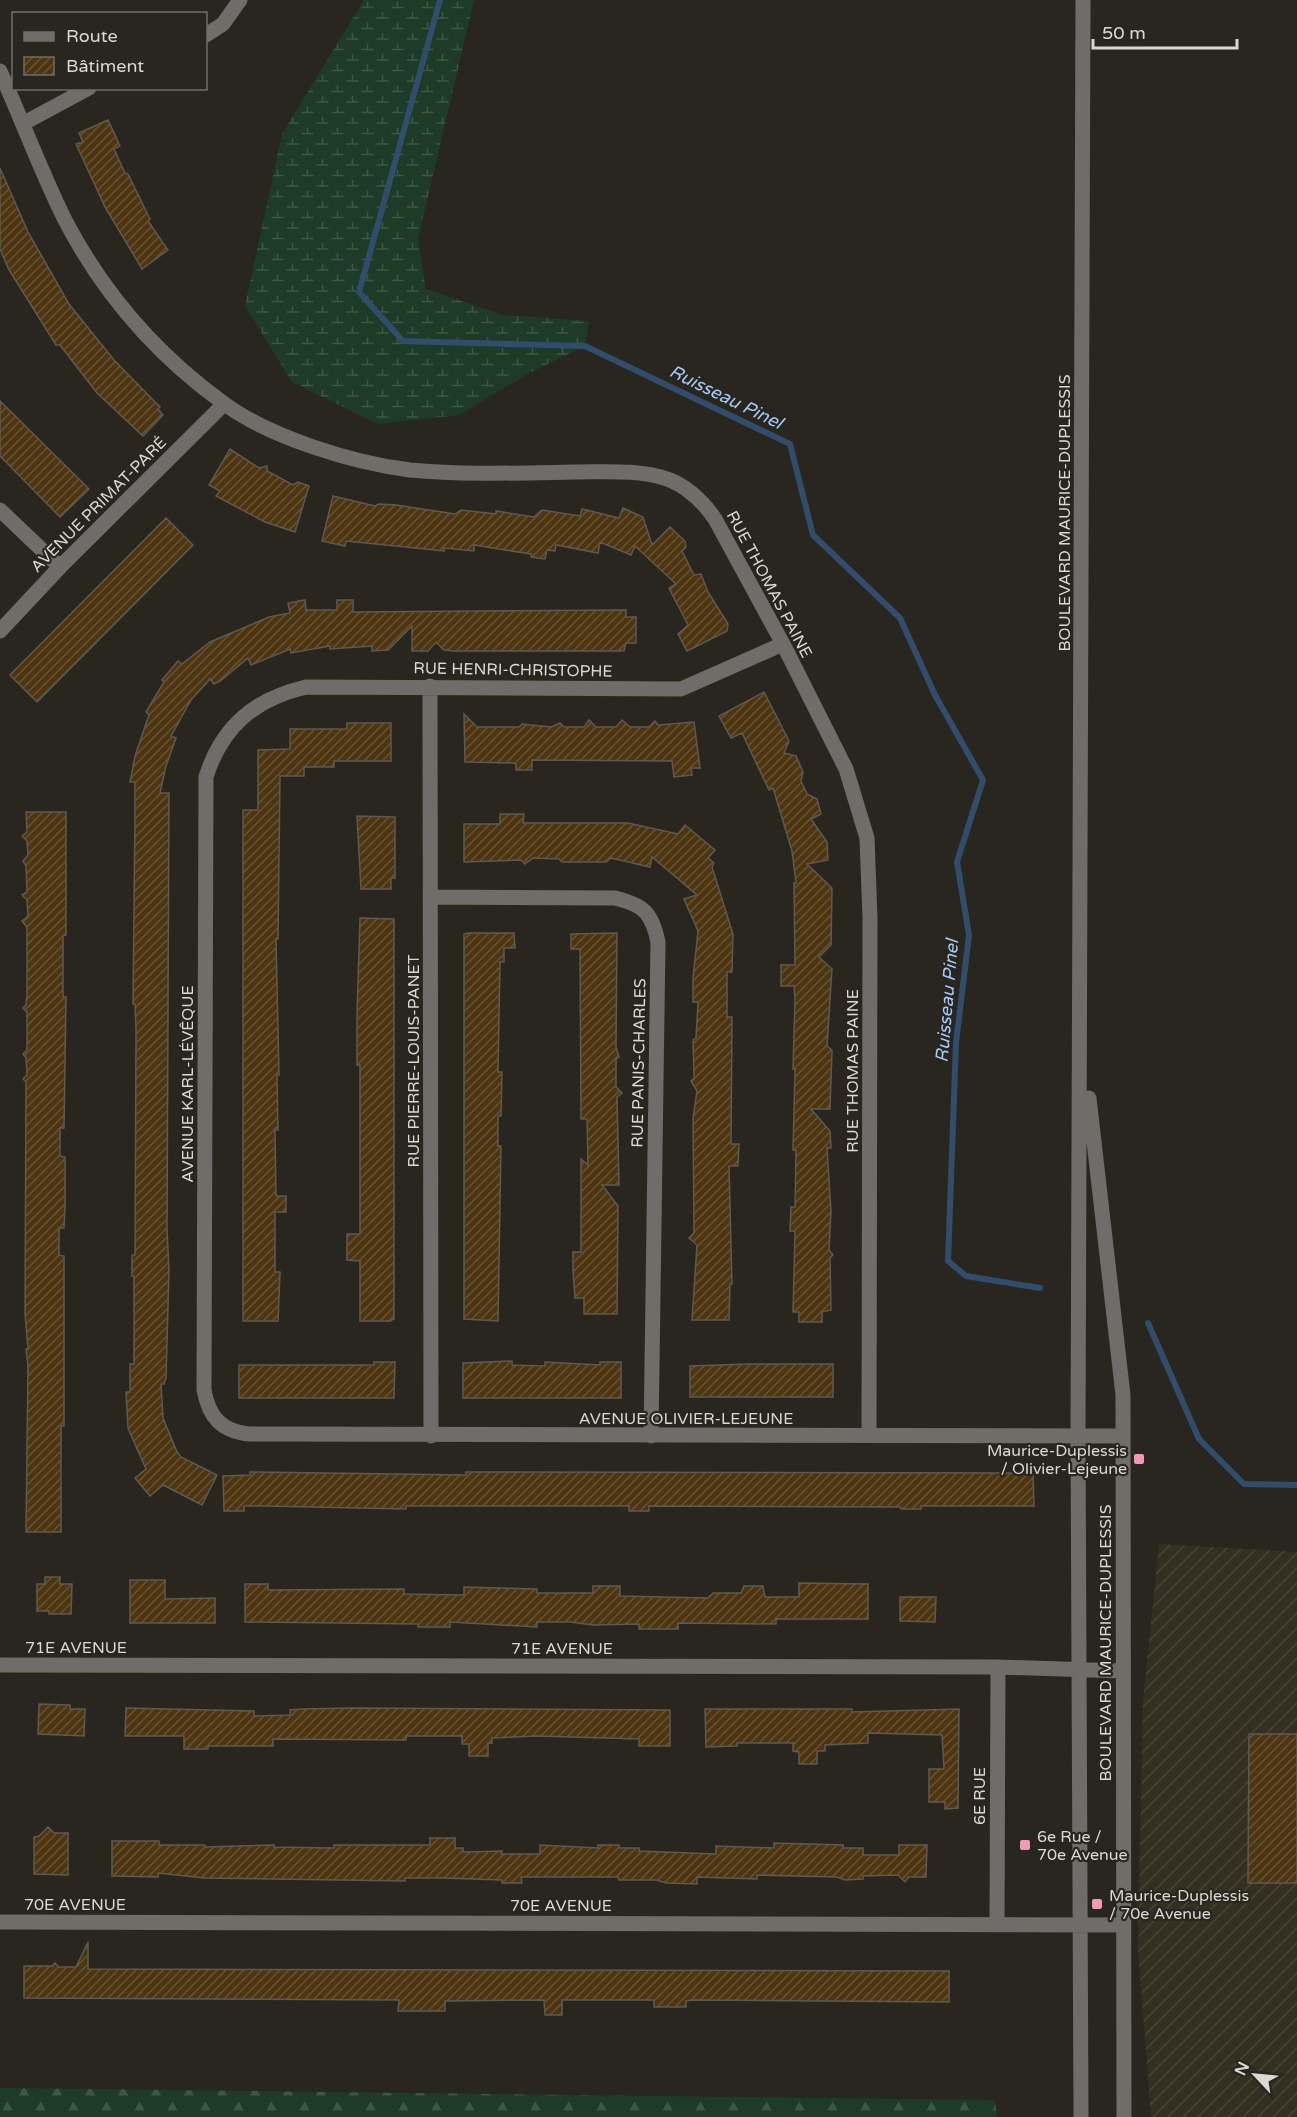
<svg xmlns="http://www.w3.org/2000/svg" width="1297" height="2117" viewBox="0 0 1297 2117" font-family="'Varela Round',sans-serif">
<defs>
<pattern id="industrial-furrows" width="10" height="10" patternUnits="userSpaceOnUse" patternTransform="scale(1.5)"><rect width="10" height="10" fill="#333022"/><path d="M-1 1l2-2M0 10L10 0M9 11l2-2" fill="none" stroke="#464437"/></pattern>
<pattern id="forest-firs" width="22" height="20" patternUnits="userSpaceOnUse" patternTransform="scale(1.5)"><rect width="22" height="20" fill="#1d3b27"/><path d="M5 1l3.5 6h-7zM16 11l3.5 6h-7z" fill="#3d5745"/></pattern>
<pattern id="wetland-marsh" width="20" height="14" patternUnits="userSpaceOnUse" patternTransform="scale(1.5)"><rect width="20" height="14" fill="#1d3b27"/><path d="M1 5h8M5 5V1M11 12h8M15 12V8" fill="none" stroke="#3d5745"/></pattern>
<pattern id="building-hatch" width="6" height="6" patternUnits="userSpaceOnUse" patternTransform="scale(1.5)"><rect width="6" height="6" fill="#4e3511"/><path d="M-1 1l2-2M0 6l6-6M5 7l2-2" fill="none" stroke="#675233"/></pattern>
</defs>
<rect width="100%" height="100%" fill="#28261f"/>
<path fill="url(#industrial-furrows)" d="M 1159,1544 L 1297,1552 L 1297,2117 L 1151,2117 L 1138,1948 L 1143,1700 Z"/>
<path fill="url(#forest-firs)" d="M 0,2088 L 995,2100 L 997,2117 L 0,2117 Z"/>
<path fill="url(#wetland-marsh)" d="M 364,0 L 474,0 L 418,239 L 426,289 L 503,315 L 589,321 L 585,346 L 529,373 L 459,415 L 378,424 L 292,382 L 245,306 L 282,134 Z"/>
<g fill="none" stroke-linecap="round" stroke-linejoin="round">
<path stroke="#324c6b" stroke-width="6" d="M 440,0 L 359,292 L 403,341 L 585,346 L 790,444 L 813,535 L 900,618 L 935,695 L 983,780 L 957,862 L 969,935 L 956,1043 L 948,1261 L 966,1276 L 1040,1288
M 1148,1323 L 1199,1439 L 1244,1484 L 1297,1485"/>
</g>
<path fill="url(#building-hatch)" stroke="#5f5952" stroke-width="1.5" d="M 108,120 L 120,146 L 114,149 L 125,173 L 128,174 L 150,219 L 148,221 L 168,250 L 142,269 L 105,207 L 76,144 L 83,142 L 79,133 Z
M 0,168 L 28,232 L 69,304 L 114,360 L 160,407 L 158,409 L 163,415 L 143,436 L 97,393 L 60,345 L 56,345 L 9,270 L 0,249 Z
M 0,401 L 89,489 L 60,517 L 0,456 Z
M 230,449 L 259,468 L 267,466 L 267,471 L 293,485 L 298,482 L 309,486 L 295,532 L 265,522 L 216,496 L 220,491 L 209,485 Z
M 333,496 L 375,506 L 379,504 L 396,505 L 455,514 L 461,510 L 496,514 L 496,511 L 534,517 L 542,510 L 580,516 L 582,509 L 619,518 L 623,508 L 643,517 L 652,545 L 670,527 L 685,541 L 686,547 L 682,551 L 694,575 L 701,574 L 708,592 L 728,624 L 727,631 L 687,651 L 678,634 L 688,625 L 669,588 L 676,584 L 635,546 L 631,555 L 600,542 L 598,553 L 556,545 L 555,551 L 547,550 L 545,559 L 531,557 L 531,554 L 474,545 L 474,551 L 444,548 L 444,551 L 346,541 L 345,546 L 322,541 Z
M 166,518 L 193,545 L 37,702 L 10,675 Z
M 305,600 L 306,610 L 337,610 L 337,600 L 353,600 L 353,612 L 626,610 L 626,617 L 636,617 L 636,643 L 626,643 L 624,651 L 454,651 L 444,650 L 436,642 L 428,651 L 412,651 L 412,626 L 388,650 L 372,651 L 372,646 L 330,649 L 330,646 L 291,653 L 290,649 L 251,665 L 248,658 L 220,681 L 214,684 L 210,679 L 191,700 L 171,736 L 176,738 L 166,766 L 160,793 L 169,793 L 167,1229 L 169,1271 L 166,1378 L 164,1384 L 161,1384 L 163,1418 L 177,1452 L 181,1457 L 217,1475 L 202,1505 L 163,1485 L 150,1496 L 135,1478 L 146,1469 L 128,1428 L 126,1392 L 130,1392 L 130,1364 L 134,1364 L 134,1276 L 132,1276 L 132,1255 L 135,1255 L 136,1031 L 135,1004 L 133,1004 L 135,813 L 135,782 L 130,782 L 135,756 L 149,715 L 146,712 L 164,682 L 162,680 L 178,661 L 182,664 L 210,642 L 269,617 L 290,613 L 288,603 Z
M 764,692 L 789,741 L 784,753 L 796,756 L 803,772 L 801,781 L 807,794 L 817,799 L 821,814 L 811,819 L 827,842 L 828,860 L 807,864 L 832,888 L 831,945 L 819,957 L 832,969 L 827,1046 L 832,1050 L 830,1109 L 811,1109 L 830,1131 L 831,1148 L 827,1148 L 831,1211 L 829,1250 L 833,1255 L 830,1258 L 831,1310 L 822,1312 L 822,1322 L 799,1322 L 799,1312 L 793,1312 L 795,1231 L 790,1231 L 791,1207 L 795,1207 L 796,1150 L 793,1150 L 795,1069 L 793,1069 L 795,998 L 794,986 L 781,986 L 781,965 L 795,965 L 794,883 L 796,883 L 792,851 L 773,788 L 769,790 L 742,733 L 731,738 L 719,716 Z
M 464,714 L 477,727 L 519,727 L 522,724 L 551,727 L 560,723 L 564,727 L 584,727 L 589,720 L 596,727 L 616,727 L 622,720 L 630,727 L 649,727 L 655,721 L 658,725 L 694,722 L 700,768 L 691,768 L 692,775 L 674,777 L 672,761 L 532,760 L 532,770 L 516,770 L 516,764 L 513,763 L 465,762 Z
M 347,723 L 391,723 L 391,761 L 334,761 L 334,767 L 304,767 L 304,776 L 280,776 L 278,939 L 276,939 L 279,1075 L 277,1075 L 278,1130 L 275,1130 L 276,1196 L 286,1196 L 286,1212 L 275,1212 L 275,1272 L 280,1272 L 278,1321 L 243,1321 L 243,810 L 258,810 L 258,750 L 290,749 L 290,729 L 347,729 Z
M 26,812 L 66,812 L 66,935 L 63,936 L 63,997 L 66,997 L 64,1128 L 60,1128 L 60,1156 L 65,1157 L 65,1206 L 64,1228 L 59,1228 L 59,1255 L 64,1256 L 64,1426 L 61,1426 L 61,1532 L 26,1532 L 28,1366 L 26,1349 L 28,1349 L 25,1313 L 26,1082 L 23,1079 L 27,1075 L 26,1058 L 23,1054 L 27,1050 L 27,1012 L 23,1008 L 26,1005 L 27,994 L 27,927 L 22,921 L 28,916 L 27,900 L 22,895 L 27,892 L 26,866 L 23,861 L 28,855 L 27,841 L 22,836 L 27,832 Z
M 500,814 L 524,814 L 523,823 L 628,823 L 678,834 L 685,825 L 715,850 L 708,858 L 714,863 L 712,867 L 733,934 L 732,972 L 727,972 L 727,1017 L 732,1017 L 731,1144 L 739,1144 L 738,1166 L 729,1166 L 732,1284 L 730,1284 L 729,1320 L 692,1320 L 697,1245 L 689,1238 L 694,1233 L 693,1118 L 697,1091 L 691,1081 L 694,1078 L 693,1040 L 696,1038 L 698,1002 L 693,1002 L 693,978 L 698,931 L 684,899 L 697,895 L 652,857 L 650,867 L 611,858 L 606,862 L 562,862 L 559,859 L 533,858 L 525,864 L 521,860 L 464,862 L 464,824 L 500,824 Z
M 357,816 L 395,817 L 395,878 L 391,878 L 391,889 L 361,889 Z
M 360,918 L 394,919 L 394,1319 L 390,1321 L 360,1321 L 360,1261 L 347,1260 L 347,1234 L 360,1234 L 360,1065 L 357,1065 L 357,1013 Z
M 468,933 L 514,933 L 515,948 L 504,948 L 504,962 L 500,962 L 498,1072 L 502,1072 L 501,1116 L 498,1116 L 498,1146 L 501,1146 L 498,1321 L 464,1319 L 464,934 Z
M 617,933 L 616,1047 L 619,1057 L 616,1059 L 616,1087 L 622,1093 L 617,1097 L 619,1185 L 602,1185 L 618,1206 L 617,1314 L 584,1314 L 584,1298 L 575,1298 L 573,1271 L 573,1252 L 581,1252 L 581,1159 L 588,1165 L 587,1119 L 581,1119 L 580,949 L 571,949 L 571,934 Z
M 512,1361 L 512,1365 L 545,1366 L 545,1362 L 600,1365 L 600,1362 L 621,1362 L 621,1398 L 463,1398 L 463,1363 Z
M 374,1362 L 395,1362 L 394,1398 L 239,1398 L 239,1365 L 374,1365 Z
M 749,1364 L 833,1364 L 833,1397 L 690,1397 L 690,1366 Z
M 250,1472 L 466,1475 L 466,1472 L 481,1472 L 1027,1473 L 1033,1474 L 1034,1506 L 921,1506 L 921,1509 L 901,1509 L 900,1507 L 649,1506 L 649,1511 L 629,1511 L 629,1506 L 406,1506 L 406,1509 L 265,1506 L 244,1506 L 244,1511 L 224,1511 L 223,1476 L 250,1475 Z
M 45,1577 L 60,1577 L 60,1584 L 72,1584 L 71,1614 L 49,1614 L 49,1611 L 37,1611 L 37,1584 L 45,1584 Z
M 130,1580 L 165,1580 L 165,1599 L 215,1598 L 215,1623 L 130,1623 Z
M 799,1583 L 868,1584 L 868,1619 L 776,1619 L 776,1624 L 678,1623 L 678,1629 L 639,1629 L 639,1624 L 593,1625 L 570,1622 L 537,1622 L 537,1627 L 450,1622 L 450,1627 L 418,1627 L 418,1624 L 245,1622 L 245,1584 L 268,1584 L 268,1590 L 404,1589 L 404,1594 L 464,1595 L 464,1587 L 537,1589 L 537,1593 L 593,1593 L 593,1586 L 620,1586 L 620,1596 L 708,1598 L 713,1593 L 741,1593 L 744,1586 L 763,1586 L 765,1597 L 799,1597 Z
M 900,1597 L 936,1597 L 935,1622 L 900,1621 Z
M 39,1704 L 70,1705 L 70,1709 L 85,1709 L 84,1736 L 38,1734 Z
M 126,1708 L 254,1711 L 254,1716 L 290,1715 L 290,1710 L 301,1709 L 353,1708 L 670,1710 L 670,1746 L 639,1746 L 639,1739 L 537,1736 L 492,1738 L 492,1743 L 488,1743 L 488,1756 L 469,1756 L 469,1744 L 462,1744 L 462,1736 L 406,1736 L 406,1740 L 273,1739 L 273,1746 L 208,1746 L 208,1749 L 184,1749 L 184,1736 L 125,1736 Z
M 705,1709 L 852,1709 L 852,1712 L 959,1709 L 958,1808 L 945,1809 L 945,1802 L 929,1802 L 929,1769 L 944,1769 L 942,1735 L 868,1733 L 868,1743 L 825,1745 L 825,1751 L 817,1751 L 817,1764 L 799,1764 L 799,1752 L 793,1751 L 793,1743 L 737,1743 L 737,1746 L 706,1747 Z
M 1249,1734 L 1297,1734 L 1297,1883 L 1248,1883 Z
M 48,1827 L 54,1833 L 68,1833 L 68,1875 L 34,1874 L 34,1837 L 39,1836 Z
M 430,1838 L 455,1838 L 455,1848 L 463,1848 L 463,1852 L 502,1851 L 501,1854 L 540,1854 L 540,1845 L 598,1848 L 598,1845 L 619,1845 L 619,1848 L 639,1848 L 639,1851 L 716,1854 L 716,1846 L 774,1848 L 774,1843 L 843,1845 L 843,1848 L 863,1848 L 863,1855 L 899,1855 L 899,1845 L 927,1845 L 926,1877 L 909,1877 L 905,1882 L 898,1875 L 863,1876 L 863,1879 L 845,1880 L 837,1877 L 757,1875 L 757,1879 L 697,1877 L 697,1884 L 666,1883 L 656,1880 L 619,1880 L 618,1877 L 521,1877 L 522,1883 L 502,1883 L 502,1880 L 443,1878 L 405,1878 L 405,1881 L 204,1878 L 158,1873 L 158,1877 L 112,1876 L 112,1841 L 159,1841 L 159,1845 L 205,1845 L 205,1847 L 274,1845 L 274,1847 L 334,1848 L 334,1845 L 430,1845 Z
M 88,1942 L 88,1969 L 949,1971 L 949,2002 L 694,2000 L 686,2001 L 686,2007 L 654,2007 L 654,2000 L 562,2000 L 562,2015 L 545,2015 L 544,2000 L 445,2001 L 445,2011 L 398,2011 L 399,2000 L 24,1998 L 24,1966 L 52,1966 L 55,1963 L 59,1967 L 76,1967 Z"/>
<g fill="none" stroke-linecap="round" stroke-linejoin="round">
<path stroke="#6e6d69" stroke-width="15" d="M 206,35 L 223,24 L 240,0
M 0,71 C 22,120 41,172 65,220 C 103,293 156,354 222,402 C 268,437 353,463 410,470 C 463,475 519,473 573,472 C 605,472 640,469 670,480 C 689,488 704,503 715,519 L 783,644 L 846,769 L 867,838 L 870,918 L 869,1435
M 24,123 L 89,88
M 0,510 L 60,567
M 0,631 L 60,567 L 224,404
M 783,644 L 681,689 L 306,687 C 255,699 222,726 206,777 L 204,1390 C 209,1417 221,1431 249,1434 L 1123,1436
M 430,686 L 431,1436
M 431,897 L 615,898 C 644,905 652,913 658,942 L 651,1436
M 1089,1098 L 1123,1395 L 1124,2117
M 0,1665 L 998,1667 L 1123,1671
M 0,1922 L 1122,1925
M 997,1925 L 998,1667
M 1081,2117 L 1078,1437 L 1083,0"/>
</g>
<g fill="#f09ab7" stroke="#28261f" stroke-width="2">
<rect x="1133" y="1453" width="12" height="12" rx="3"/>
<rect x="1019" y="1839" width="12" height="12" rx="3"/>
<rect x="1091" y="1898" width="12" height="12" rx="3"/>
</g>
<g text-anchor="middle" stroke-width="4.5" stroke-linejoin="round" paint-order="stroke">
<g font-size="16" fill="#d9d8d3" stroke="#28261f">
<text transform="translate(98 504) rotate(-45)" y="6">AVENUE PRIMAT-PARÉ</text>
<text transform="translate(1064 513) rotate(-90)" y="6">BOULEVARD MAURICE-DUPLESSIS</text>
<text transform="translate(770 584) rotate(62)" y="6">RUE THOMAS PAINE</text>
<text transform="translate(513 669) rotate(1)" y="6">RUE HENRI-CHRISTOPHE</text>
<text transform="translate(413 1061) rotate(-90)" y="6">RUE PIERRE-LOUIS-PANET</text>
<text transform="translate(638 1063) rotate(-89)" y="6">RUE PANIS-CHARLES</text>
<text transform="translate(852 1071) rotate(-90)" y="6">RUE THOMAS PAINE</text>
<text transform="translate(187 1084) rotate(-90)" y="6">AVENUE KARL-LÉVÊQUE</text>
<text x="686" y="1424">AVENUE OLIVIER-LEJEUNE</text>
<text transform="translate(1105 1643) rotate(-90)" y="6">BOULEVARD MAURICE-DUPLESSIS</text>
<text x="76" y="1653">71E AVENUE</text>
<text x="562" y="1654">71E AVENUE</text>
<text transform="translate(979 1796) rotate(-90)" y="6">6E RUE</text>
<text x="75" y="1910">70E AVENUE</text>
<text x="561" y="1911">70E AVENUE</text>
</g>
<g font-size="16" fill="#d9d8d3" stroke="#28261f" text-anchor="start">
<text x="1127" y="1456" text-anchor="end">Maurice-Duplessis<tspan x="1127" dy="18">/ Olivier-Lejeune</tspan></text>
<text x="1037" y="1842">6e Rue /<tspan x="1037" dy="18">70e Avenue</tspan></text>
<text x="1109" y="1901">Maurice-Duplessis<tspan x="1109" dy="18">/ 70e Avenue</tspan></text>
</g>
<g font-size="18" font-style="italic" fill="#a4c9f5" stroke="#28261f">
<text transform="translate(726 397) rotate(26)" y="6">Ruisseau Pinel</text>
<text transform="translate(947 1001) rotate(-85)" y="6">Ruisseau Pinel</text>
</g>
</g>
<rect x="12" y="12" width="195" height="78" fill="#28261f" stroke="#6f6d67" stroke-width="1.5"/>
<rect x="24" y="32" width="30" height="9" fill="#6e6d69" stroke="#6f6d67" stroke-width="1.5"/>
<text x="66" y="42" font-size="18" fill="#d9d8d3">Route</text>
<rect x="24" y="57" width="30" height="18" fill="url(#building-hatch)" stroke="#6f6d67" stroke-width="1.5"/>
<text x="66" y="72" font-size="18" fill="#d9d8d3">Bâtiment</text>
<g transform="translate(1255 2075) rotate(296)" stroke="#28261f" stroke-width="4.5" paint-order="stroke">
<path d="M0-4.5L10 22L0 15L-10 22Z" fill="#d9d8d3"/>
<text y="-9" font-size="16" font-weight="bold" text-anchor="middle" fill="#d9d8d3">N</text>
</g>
<path d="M1093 39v9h144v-9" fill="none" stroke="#d9d8d3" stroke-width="3"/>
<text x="1102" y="39" font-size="18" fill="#d9d8d3" stroke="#28261f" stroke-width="4.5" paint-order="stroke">50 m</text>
</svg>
